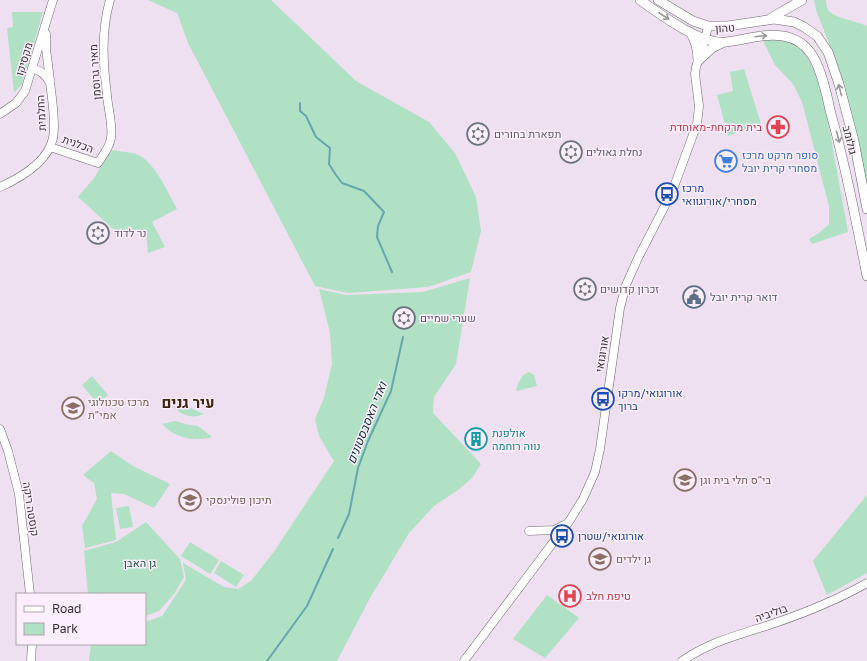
<svg xmlns="http://www.w3.org/2000/svg" width="867" height="661" viewBox="0 0 867 661" font-family="'Golos Text',Heebo,sans-serif">
<rect width="100%" height="100%" fill="#eee0f0"/>
<path fill="#b0e1c4" d="M 148,0 L 271,0 L 356,81 L 429,122 L 455,153 L 476,197 L 481,231 L 471,272 L 428,287 L 348,293 L 315,286 L 188,43 L 177,13 Z
M 814,0 L 826,0 C 826,3 827,7 828,10 C 834,18 856,21 867,26 L 867,191 L 852,114 L 840,72 L 816,10 Z
M 12,12 L 43,12 L 22,84 L 14,93 L 7,28 L 13,27 Z
M 762,39 C 770,39 782,38 790,41 C 820,51 831,137 836,166 C 840,188 844,210 848,232 L 812,244 L 809,239 L 819,233 L 829,224 L 829,206 L 802,102 L 793,84 L 775,65 Z
M 744,69 L 761,124 L 728,136 L 717,95 L 733,91 L 730,72 Z
M 111,150 C 119,151 128,152 136,154 C 155,161 168,193 177,209 L 152,222 L 165,247 L 148,253 L 146,232 L 114,230 L 78,197 L 94,178 Z
M 470,278 L 456,364 L 434,397 L 433,413 L 481,464 L 472,478 L 458,490 L 434,506 L 409,533 L 370,598 L 337,661 L 89,661 L 91,644 L 145,644 L 145,622 L 162,616 L 186,580 L 183,563 L 224,587 L 238,589 L 251,581 L 273,553 L 334,461 L 319,436 L 315,419 L 324,398 L 332,364 L 330,333 L 319,289 L 346,295 L 423,292 Z
M 529,372 L 534,375 L 537,386 L 516,391 C 518,383 521,375 529,372 Z
M 92,376 L 108,395 L 98,404 L 82,385 Z
M 167,398 L 204,414 C 189,421 175,412 167,398 Z
M 175,421 L 189,425 L 198,426 L 212,437 C 194,442 175,438 162,424 Z
M 111,451 L 133,466 L 170,484 L 154,508 L 124,494 L 111,493 L 116,540 L 85,548 L 82,526 L 97,499 L 94,483 L 83,475 Z
M 867,495 L 867,573 L 827,595 L 813,561 Z
M 129,506 L 133,527 L 120,529 L 116,508 Z
M 146,522 L 180,559 L 184,577 L 174,594 L 159,611 L 145,616 L 145,594 L 88,594 L 84,551 L 116,542 Z
M 190,542 L 219,560 L 210,574 L 181,556 Z
M 221,561 L 244,575 L 236,587 L 214,573 Z
M 547,595 L 579,618 L 545,658 L 513,639 Z"/>
<g fill="none" stroke-linecap="round" stroke-linejoin="round">
<path stroke="#65a6af" stroke-width="2" d="M 300,103 L 300,111 L 306,116 L 316,137 L 330,148 L 329,164 L 336,175 L 342,183 L 364,191 L 384,212 L 378,226 L 377,237 L 392,272
M 338,538 L 349,514 L 358,468 L 368,441 L 391,391 L 403,337
M 267,661 L 307,606 L 333,549"/>
<g stroke="#706471" stroke-width="9">
<path id="tertiary" d="M 46,34 L 46,49 L 50,80
M 0,114 L 16,103 L 25,91 L 53,0
M 50,147 L 98,163 C 103,155 110,147 111,138 C 113,125 108,109 107,95 C 103,63 101,31 110,0
M 0,187 C 20,178 48,162 53,138 C 56,124 52,97 50,83 C 46,75 42,72 33,68
M 0,429 L 8,451 L 19,494 L 30,594
M 529,531 L 554,530 L 564,525
M 31,661 L 32,644
M 464,661 L 570,520 L 583,499 L 595,472 L 600,449 L 620,308 L 626,285 L 638,258 L 672,192 L 697,124 L 699,106 L 695,74 L 696,67 L 705,40 L 708,26
M 682,661 C 711,641 739,635 772,624 C 805,613 837,600 867,583"/>
</g>
<g stroke="#706471" stroke-width="10">
<path id="secondary" d="M 640,0 C 660,14 700,45 726,42 C 745,40 763,33 783,36 C 795,38 805,44 812,55 C 820,67 827,95 830,110 C 845,164 856,220 867,276
M 658,0 L 693,21 L 708,26 L 728,26 L 774,19 L 794,22 L 804,27 L 817,36 L 828,52 L 839,84 L 854,141 L 867,209
M 771,18 L 802,0
M 690,32 C 696,41 698,50 698,61
M 698,61 L 712,48 L 722,43"/>
</g>
<use href="#tertiary" stroke="#fff" stroke-width="8"/>
<use href="#secondary" stroke="#fff" stroke-width="9"/>
</g>
<defs><path id="oneway-shaft" d="M-6 0H5M1.5-3L5.5 0L1.5 3" fill="none" stroke-width="1.6" stroke-linecap="round" stroke-linejoin="round"/></defs>
<g stroke="#9b989c">
<use href="#oneway-shaft" transform="translate(664 16) rotate(33)"/>
<use href="#oneway-shaft" transform="translate(761 36) rotate(-7)"/>
<use href="#oneway-shaft" transform="translate(840 90) rotate(-105)"/>
<use href="#oneway-shaft" transform="translate(838 137) rotate(75)"/>
</g>
<defs>
<g id="pharmacy-ring" transform="scale(1.15)"><circle r="9.5" fill="#fceefd" stroke="#e0444e" stroke-width="1.5"/><path d="M-2-6h4v4h4v4h-4v4h-4v-4h-4v-4h4Z" fill="#e0444e"/></g>
<g id="synagogue-ring" transform="scale(1.15)"><circle r="9.5" fill="#fceefd" stroke="#6b7280" stroke-width="1.5"/><path d="M0-6.5L5.6 3.2H-5.6ZM0 6.5L5.6-3.2H-5.6Z" fill="#6b7280"/></g>
<g id="supermarket-ring" transform="scale(1.15)"><circle r="9.5" fill="#fceefd" stroke="#3f7fe0" stroke-width="1.5"/><path d="M-6-5.5h2.5l.6 2H6L4.5 2H-2.5L-4.4-4H-6ZM-1.5 3.2a1.3 1.3 0 1 0 .1 0ZM3 3.2a1.3 1.3 0 1 0 .1 0Z" fill="#3f7fe0"/></g>
<g id="bus-ring" transform="scale(1.15)"><circle r="9.5" fill="#fceefd" stroke="#1a4fb4" stroke-width="1.5"/><path d="M-5-6H5V4H4V6H2V4H-2V6H-4V4H-5ZM-3.5-4V0h7V-4ZM-3.5 1.2v1.5H-2V1.2ZM2 1.2v1.5H3.5V1.2Z" fill="#1a4fb4"/></g>
<g id="civic-ring" transform="scale(1.15)"><circle r="9.5" fill="#fceefd" stroke="#5c6f8a" stroke-width="1.5"/><path d="M-.6-6.5H3V-4.5H.6V-3L4-1V1h2V6H-6V1h2V-1L-.6-3ZM-1.2 2.5V6h2.4V2.5Z" fill="#5c6f8a"/></g>
<g id="school-ring" transform="scale(1.15)"><circle r="9.5" fill="#fceefd" stroke="#8d6e63" stroke-width="1.5"/><path d="M0-5L7-2L0 1L-7-2ZM-4 1L0 2.5L4 1V4Q0 6-4 4Z" fill="#8d6e63"/></g>
<g id="building-ring" transform="scale(1.15)"><circle r="9.5" fill="#fceefd" stroke="#0f9aa8" stroke-width="1.5"/><path d="M-4-6H4V6H1V3H-1V6H-4ZM-2.5-4.3h1.7v1.8h-1.7ZM.8-4.3h1.7v1.8H.8ZM-2.5-1h1.7V.8h-1.7ZM.8-1h1.7V.8H.8Z" fill="#0f9aa8"/></g>
<g id="hospital-ring" transform="scale(1.15)"><circle r="9.5" fill="#fceefd" stroke="#e0444e" stroke-width="1.5"/><path d="M-5-5h3v3.5h4V-5h3V5h-3V1.5h-4V5h-3Z" fill="#e0444e"/></g>
</defs>
<g fill-rule="evenodd">
<use href="#pharmacy-ring" x="778" y="127"/>
<use href="#synagogue-ring" x="478" y="134"/>
<use href="#synagogue-ring" x="571" y="152"/>
<use href="#supermarket-ring" x="726" y="161"/>
<use href="#bus-ring" x="667" y="194"/>
<use href="#synagogue-ring" x="98" y="233"/>
<use href="#synagogue-ring" x="585" y="289"/>
<use href="#civic-ring" x="694" y="297"/>
<use href="#synagogue-ring" x="404" y="318"/>
<use href="#bus-ring" x="603" y="399"/>
<use href="#school-ring" x="73" y="408"/>
<use href="#building-ring" x="476" y="439"/>
<use href="#school-ring" x="685" y="480"/>
<use href="#school-ring" x="190" y="500"/>
<use href="#bus-ring" x="562" y="536"/>
<use href="#school-ring" x="600" y="559"/>
<use href="#hospital-ring" x="570" y="596"/>
</g>
<g text-anchor="middle" stroke-width="3" stroke-linejoin="round" paint-order="stroke">
<g font-size="11" fill="#373238" stroke="#fceefd">
<text transform="translate(725 28) rotate(-3)" y="4">טהון</text>
<text transform="translate(24 59) rotate(-73)" y="4">מקסיקו</text>
<text transform="translate(95 72) rotate(-94)" y="4">מאיר גרוסמן</text>
<text transform="translate(41 113) rotate(-93)" y="4">החלמית</text>
<text transform="translate(850 140) rotate(76)" y="4">גולומב</text>
<text transform="translate(78 144) rotate(19)" y="4">הכלנית</text>
<text transform="translate(602 354) rotate(-81)" y="4">אורוגואי</text>
<text transform="translate(31 509) rotate(81)" y="4">קוסטה ריקה</text>
<text transform="translate(771 613) rotate(-19)" y="4">בוליביה</text>
</g>
<g font-size="11" fill="#be3a42" stroke="#fceefd" text-anchor="end">
<text x="762" y="131">בית מרקחת-מאוחדת</text>
<text x="586" y="600" text-anchor="start">טיפת חלב</text>
</g>
<g font-size="11" fill="#5b616d" stroke="#fceefd" text-anchor="start">
<text x="494" y="138">תפארת בחורים</text>
<text x="586" y="156">נחלת גאולים</text>
<text x="114" y="237">נר לדוד</text>
<text x="600" y="293">זכרון קדושים</text>
<text x="420" y="322">שערי שמיים</text>
</g>
<g font-size="11" fill="#366cbe" stroke="#fceefd" text-anchor="start">
<text x="742" y="159">סופר מרקט מרכז<tspan x="742" dy="13">מסחרי קרית יובל</tspan></text>
</g>
<g font-size="11" fill="#164399" stroke="#fceefd" text-anchor="start">
<text x="682" y="192">מרכז<tspan x="682" dy="13">מסחרי/אורוגוואי</tspan></text>
<text x="618" y="397">אורוגואי/מרקו<tspan x="618" dy="13">ברוך</tspan></text>
<text x="578" y="540">אורוגואי/שטרן</text>
</g>
<g font-size="11" fill="#4e5e75" stroke="#fceefd" text-anchor="start">
<text x="710" y="301">דואר קרית יובל</text>
</g>
<g font-size="11" fill="#785e54" stroke="#fceefd" text-anchor="start">
<text x="88" y="406">מרכז טכנולוגי<tspan x="88" dy="13">אמי"ת</tspan></text>
<text x="700" y="484">בי"ס תלי בית וגן</text>
<text x="206" y="504">תיכון פולינסקי</text>
<text x="616" y="563">גן ילדים</text>
</g>
<g font-size="11" fill="#0d838f" stroke="#fceefd" text-anchor="start">
<text x="492" y="437">אולפנת<tspan x="492" dy="13">נווה רוחמה</tspan></text>
</g>
<g font-size="11" fill="#1f5439" stroke="#fceefd">
<text x="140" y="567">גן האבן</text>
</g>
<g font-size="12" font-style="italic" fill="#033338" stroke="#fceefd">
<text transform="translate(367 423) rotate(-68)" y="4">ואדי האסבסטונים</text>
</g>
<g font-size="15" font-weight="bold" fill="#42220a" stroke="#fceefd">
<text x="188" y="408">עיר גנים</text>
</g>
</g>
<rect x="16" y="593" width="130" height="52" fill="#fceefd" stroke="#ada3ae"/>
<rect x="24" y="606" width="20" height="6" fill="#ffffff" stroke="#ada3ae"/>
<text x="52" y="613" font-size="12" fill="#373238">Road</text>
<rect x="24" y="623" width="20" height="12" fill="#b0e1c4" stroke="#ada3ae"/>
<text x="52" y="633" font-size="12" fill="#373238">Park</text>
</svg>
